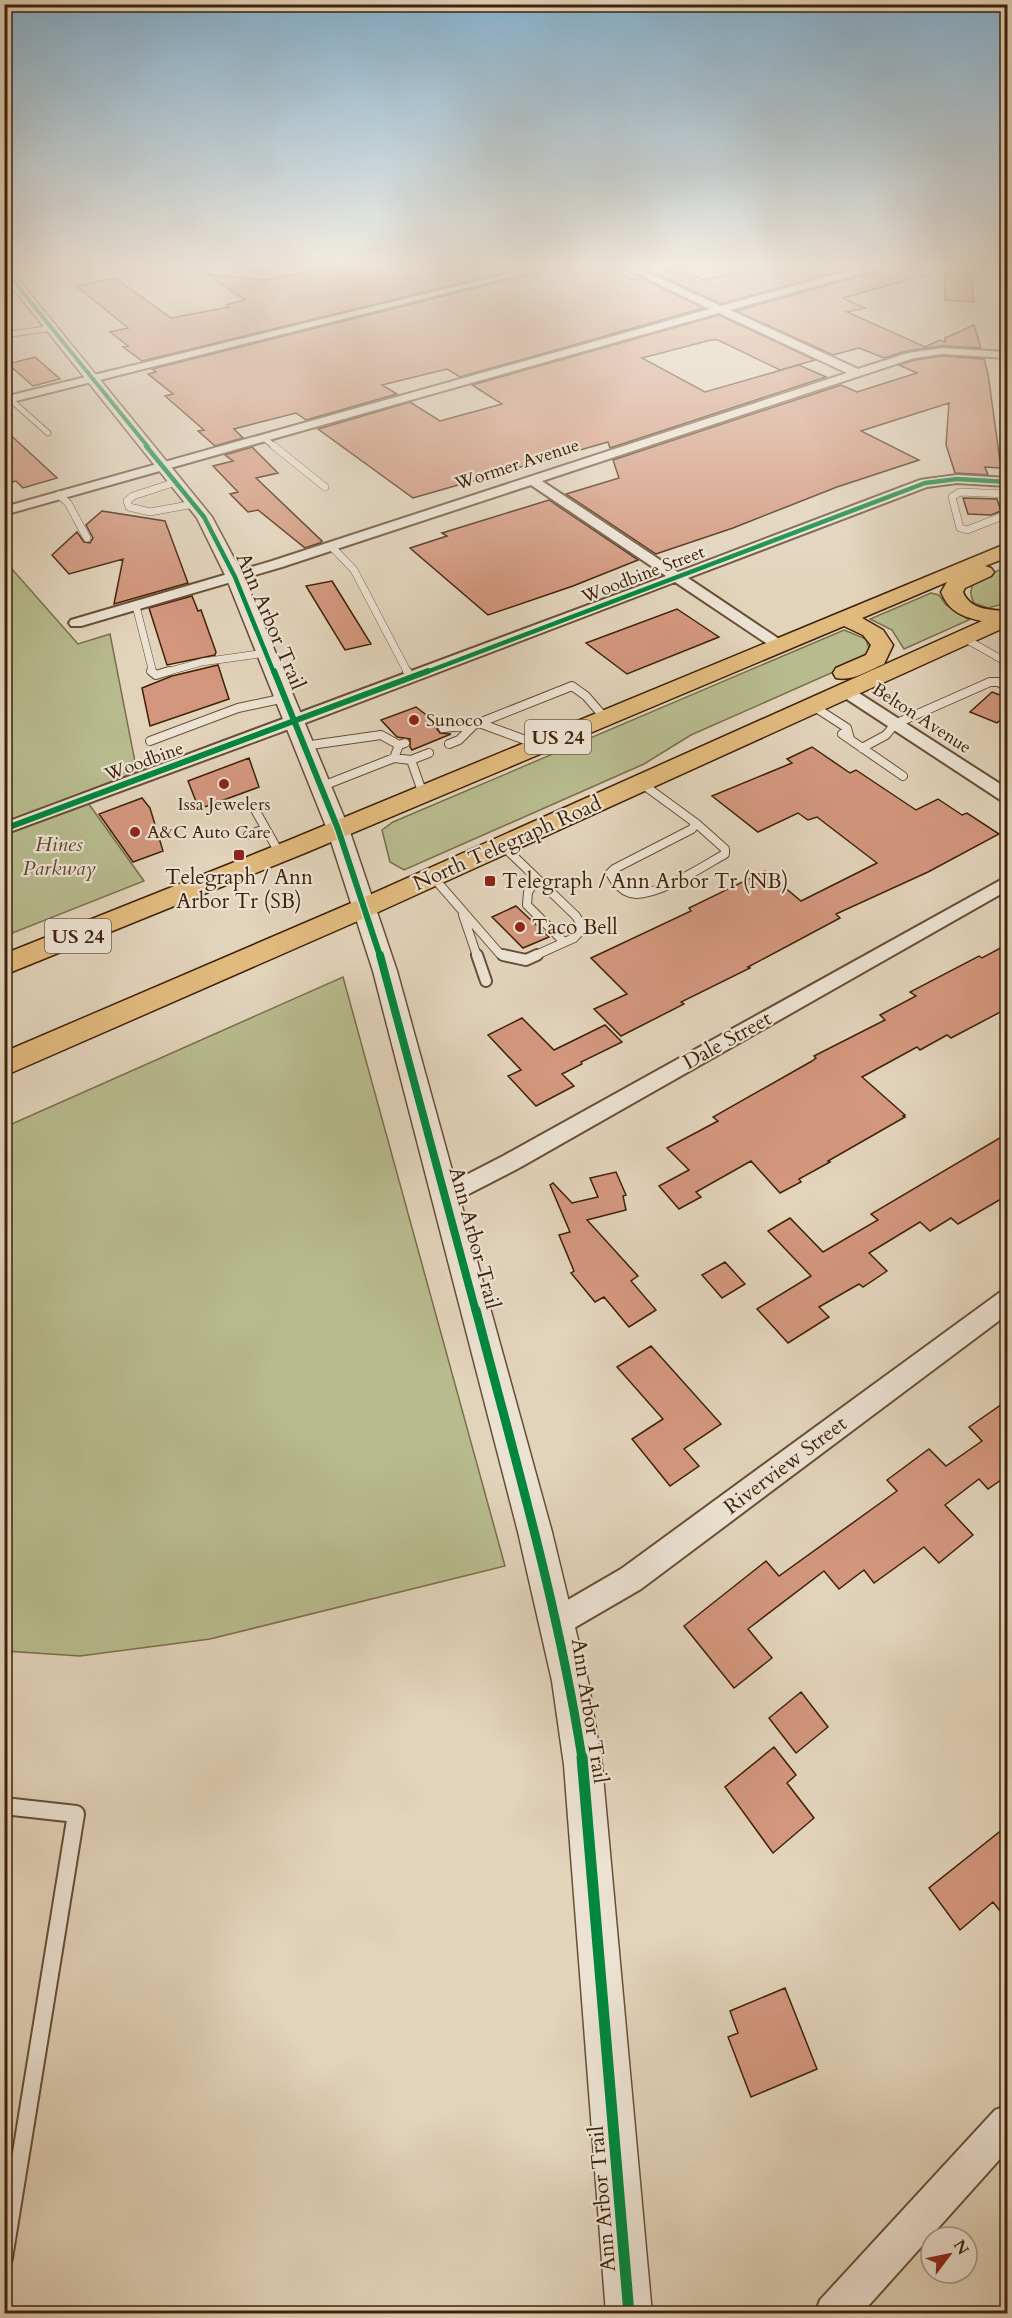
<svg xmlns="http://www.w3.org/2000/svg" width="1012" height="2318" viewBox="0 0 1012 2318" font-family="Cardo,serif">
<rect width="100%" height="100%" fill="#e2d3bb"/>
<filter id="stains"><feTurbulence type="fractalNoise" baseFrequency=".00333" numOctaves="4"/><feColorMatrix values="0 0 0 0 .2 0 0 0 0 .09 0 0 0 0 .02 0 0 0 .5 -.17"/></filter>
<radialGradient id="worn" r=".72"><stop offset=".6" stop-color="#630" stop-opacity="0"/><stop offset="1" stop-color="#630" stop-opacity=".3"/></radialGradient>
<path fill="#b7bb8d" stroke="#7b6e4a" stroke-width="1.5" d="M 4,560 L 78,644 L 110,634 L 137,772 L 81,793 L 144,881 L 5,936 Z
M 1007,566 L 1007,603 L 988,608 L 974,603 C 970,596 969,590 974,583 Z
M 931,593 L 939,595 L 946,605 L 969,620 L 904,649 L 892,630 L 870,619 Z
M 844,630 L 866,639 L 870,652 L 865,658 L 691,735 L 644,764 L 404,870 L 390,862 L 382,830 L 393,822 Z
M 343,977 L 505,1566 L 210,1639 L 80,1656 L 5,1651 L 5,1127 Z"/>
<path fill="#d3977e" stroke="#3f2207" stroke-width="1.5" d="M 338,267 L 527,267 L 142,361 L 123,347 L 128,346 L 110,332 L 128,328 L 76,286 L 115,278 L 171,318 L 229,307 L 226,305 L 245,300 L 206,274 L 264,280 Z
M 552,267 L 573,267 L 574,274 L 606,267 L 633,280 L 641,278 L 704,308 L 460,377 L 447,369 L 382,385 L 397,394 L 306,420 L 296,413 L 234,429 L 243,438 L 215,446 L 198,431 L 204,430 L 165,396 L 173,394 L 148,374 L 156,372 L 152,369 L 551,269 Z
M 758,267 L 855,267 L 721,304 L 657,274 L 679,269 L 703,280 Z
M 879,267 L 931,267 L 932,273 L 843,298 L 865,308 L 847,312 L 925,347 L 940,340 L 945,342 L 945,338 L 974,325 L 981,348 L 942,346 L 907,351 L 884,358 L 859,348 L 833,355 L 736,311 L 877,271 Z
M 945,270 L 970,272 L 974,302 L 945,300 Z
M 719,315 L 815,360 L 780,370 L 718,340 L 711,340 L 642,358 L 705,392 L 799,365 L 826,377 L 610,448 L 608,442 L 413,498 L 318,429 L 410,402 L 440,421 L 502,404 L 472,385 Z
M 942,356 L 984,359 L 988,374 L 1001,468 L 985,467 L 988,475 L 955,473 L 946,445 L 949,403 L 861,431 L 919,460 L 837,487 L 733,528 L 656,554 L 566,494 L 619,478 L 613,460 L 841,385 L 857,392 L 917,373 L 899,365 L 915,360 Z
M 35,357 L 60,379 L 33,386 L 8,364 Z
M 4,429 L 57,478 L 23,488 L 16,481 L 4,484 Z
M 252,447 L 278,473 L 256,478 L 322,541 L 320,543 L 305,548 L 258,510 L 248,512 L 230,494 L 238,492 L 213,466 L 233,461 L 225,455 Z
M 963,498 L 997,499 L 1001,511 L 991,515 L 968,514 Z
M 549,500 L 638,560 L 573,586 L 488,615 L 410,548 L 447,536 L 442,533 Z
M 102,511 L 165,521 L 188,583 L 114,604 L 123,559 L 69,574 L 52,555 L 77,532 L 84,542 L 90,543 L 93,538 L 86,525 Z
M 332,581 L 371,644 L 345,650 L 306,586 Z
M 192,596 L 198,611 L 201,610 L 216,652 L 215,655 L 167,665 L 149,608 Z
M 677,609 L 719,637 L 627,674 L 586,643 Z
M 218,665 L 229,699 L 150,726 L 142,688 L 172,676 Z
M 992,692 L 1008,698 L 1008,713 L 997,723 L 970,712 Z
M 416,707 L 438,724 L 437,729 L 440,733 L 451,734 L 412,750 L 410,747 L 410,739 L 397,737 L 381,720 Z
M 812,747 L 850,773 L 856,770 L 916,810 L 938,799 L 962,815 L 967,813 L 999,834 L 928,872 L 836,914 L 840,918 L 748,967 L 750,968 L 681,1002 L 684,1004 L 621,1036 L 594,1009 L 627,994 L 591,958 L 691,911 L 689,908 L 765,871 L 801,901 L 877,863 L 817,817 L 808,820 L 798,813 L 758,832 L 712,796 L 792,763 L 787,759 Z
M 249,758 L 259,787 L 199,809 L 188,781 Z
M 142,798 L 150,808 L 163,851 L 133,862 L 99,814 Z
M 516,906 L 549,937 L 523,948 L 492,917 Z
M 1008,944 L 1008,1008 L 951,1038 L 947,1035 L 920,1050 L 917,1047 L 862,1077 L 905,1115 L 903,1116 L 905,1117 L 828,1161 L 830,1162 L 799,1179 L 801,1182 L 780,1193 L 751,1161 L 696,1192 L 701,1197 L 679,1209 L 659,1186 L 689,1170 L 667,1148 L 718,1121 L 713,1117 L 812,1061 L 816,1058 L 814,1056 L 885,1020 L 880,1015 L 916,996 L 910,992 L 979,956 L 982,958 Z
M 522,1018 L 554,1050 L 605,1025 L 622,1042 L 581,1062 L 582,1064 L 562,1074 L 574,1086 L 536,1106 L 508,1076 L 521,1070 L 488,1035 Z
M 1008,1133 L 1008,1195 L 958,1224 L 951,1218 L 930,1231 L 920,1222 L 869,1253 L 887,1271 L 863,1287 L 859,1284 L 819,1307 L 829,1317 L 788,1343 L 757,1309 L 811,1276 L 768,1231 L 790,1218 L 823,1252 L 878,1220 L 871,1214 Z
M 616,1172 L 626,1195 L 623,1196 L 626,1210 L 587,1220 L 638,1276 L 631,1281 L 656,1310 L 629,1327 L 604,1297 L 595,1302 L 571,1273 L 574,1271 L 559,1235 L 570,1232 L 550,1185 L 553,1183 L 572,1203 L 598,1197 L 590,1178 Z
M 725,1262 L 745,1284 L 722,1298 L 702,1275 Z
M 651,1346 L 721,1424 L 684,1449 L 699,1466 L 670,1486 L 632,1439 L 663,1419 L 617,1367 Z
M 1008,1400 L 1008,1475 L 988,1489 L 979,1479 L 945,1505 L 973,1535 L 939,1563 L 924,1547 L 874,1583 L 864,1570 L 839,1589 L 824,1571 L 748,1629 L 772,1658 L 734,1688 L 684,1626 L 766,1561 L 779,1576 L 897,1491 L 887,1480 L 929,1449 L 946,1466 L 982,1441 L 969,1427 Z
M 801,1692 L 828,1727 L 796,1753 L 769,1718 Z
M 774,1747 L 796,1775 L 787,1783 L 814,1818 L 773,1853 L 725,1787 Z
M 1008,1825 L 1008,1921 L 993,1902 L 960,1930 L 929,1888 Z
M 785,1988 L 817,2069 L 751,2097 L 728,2037 L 738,2033 L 730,2011 Z"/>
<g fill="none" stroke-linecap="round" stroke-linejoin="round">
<g stroke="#684e34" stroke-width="7">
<path id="service-far4" d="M 4,335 L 53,328
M 11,400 L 48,433
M 264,438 L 275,447"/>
</g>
<g stroke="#684e34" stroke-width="8">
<path id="service-far3" d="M 274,446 L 325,487
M 176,482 L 133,496 L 127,501 L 129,507 L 150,512 L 194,504
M 1008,494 L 960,492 L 952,497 L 960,528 L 967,530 L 1008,514
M 59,495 L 68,503 L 87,538
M 331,546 L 354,570 L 408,673
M 136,606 L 153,673
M 964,638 L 1008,663
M 163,673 L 202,662 L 266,653"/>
</g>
<g stroke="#684e34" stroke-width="10">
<path id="service-far2" d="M 151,671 L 156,675 L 169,671
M 407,671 L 411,678
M 813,706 L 847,728 L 850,739
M 479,723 L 539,745
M 443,728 L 474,725 L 572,686 L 586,696 L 604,717
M 842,734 L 903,776
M 150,741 L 238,708 L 285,698
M 449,744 L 459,740 L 474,725
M 304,746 L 381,735 L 399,745 L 405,743
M 862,748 L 886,735 L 895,724 L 990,682 L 998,682 L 1008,687
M 394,758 L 411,760 L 429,753
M 411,760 L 423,794
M 641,783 L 697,824 L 725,849 L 725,854 C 705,865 653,900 630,893 C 621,890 614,881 610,873 L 614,869 L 692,829 L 695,824
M 320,787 L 394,758 L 399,745
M 254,808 L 280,854
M 248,835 L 265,829
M 503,846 L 576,916 L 583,928 L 574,938 L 534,956
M 433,877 L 500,954 L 510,956
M 537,879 L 528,892 L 527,905 L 564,942
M 463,915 L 477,956"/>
</g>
<g stroke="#684e34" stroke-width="14">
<path id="service-far1" d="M 477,955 L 486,981
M 503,955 L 526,960 L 537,955"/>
</g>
<g stroke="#684e34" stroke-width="20">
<path id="service" d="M 4,1806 L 76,1814 L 4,2258"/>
</g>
<g stroke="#684e34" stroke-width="4">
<path id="minor" d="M 535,267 L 550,267 L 4,404 L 4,397 Z
M 623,267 L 635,267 L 721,306 L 862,267 L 877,267 L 876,269 L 730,310 L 858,369 L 908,353 L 942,348 L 1008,352 L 1008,358 L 942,354 L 914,358 L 542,481 L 678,572 L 920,480 L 957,475 L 1008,478 L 1008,486 L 957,483 L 927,487 L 688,578 L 782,641 L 785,644 L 782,647 L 772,647 L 675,582 L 300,725 L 4,834 L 4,823 L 666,576 L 531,485 L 282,567 L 81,626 L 71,626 L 69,623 L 71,620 L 272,561 L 847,373 L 719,313 L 4,515 L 4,507 L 710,309 Z
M 845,686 L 851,688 L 1008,789 L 1008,802 L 1002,801 L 839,694 L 837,691 Z
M 1008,876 L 1008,890 L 519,1168 L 453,1202 L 445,1205 L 437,1202 L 433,1196 L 437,1190 L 503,1156 Z
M 1008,1290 L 1008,1314 L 641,1589 L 567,1632 L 557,1637 L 547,1632 L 542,1622 L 547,1612 L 621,1569 L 999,1293 Z
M 1008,2105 L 1008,2150 L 861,2314 L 815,2314 L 820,2300 L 995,2110 Z"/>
</g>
<g stroke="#684e34" stroke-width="3">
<path id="tertiary" d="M 4,267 L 8,267 L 212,517 L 244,577 L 349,829 L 397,971 L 552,1532 L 588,1681 L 602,1765 L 652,2314 L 606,2314 L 564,1765 L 552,1681 L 518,1532 L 373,971 L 327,829 L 226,577 L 197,518 L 4,277 Z"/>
</g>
<g stroke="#3f2207" stroke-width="3">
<path id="primary" d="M 1008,543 L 1008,557 L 985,566 L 991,568 L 994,572 L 991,576 L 965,588 L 963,592 C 970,610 991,610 1008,611 L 1008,626 L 376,913 L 4,1076 L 4,1052 L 356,901 L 982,621 C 963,617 949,612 941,592 L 947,582 L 862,618 L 883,630 L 893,645 L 884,664 C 869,670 852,682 836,678 L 833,673 L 836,668 L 866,655 L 871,645 L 863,635 L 844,626 L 305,853 L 4,975 L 4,954 L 287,841 Z"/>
</g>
<use href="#service-far4" stroke="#ece2d3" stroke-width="5"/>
<use href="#service-far3" stroke="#ece2d3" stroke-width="7"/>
<use href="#service-far2" stroke="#ece2d3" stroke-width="8"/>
<use href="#service-far1" stroke="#ece2d3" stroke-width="10"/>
<use href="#service" stroke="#ece2d3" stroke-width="16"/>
<use href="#minor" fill="#ece2d3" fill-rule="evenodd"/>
<use href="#tertiary" fill="#ece2d3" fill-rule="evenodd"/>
<use href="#primary" fill="#e1ba7e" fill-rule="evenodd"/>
<g stroke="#ece2d3" stroke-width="5">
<path id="cycleway-far5" d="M 4,269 L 148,447"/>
</g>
<g stroke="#ece2d3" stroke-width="7">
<path id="cycleway-far4" d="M 146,446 L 204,517 L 235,577 L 274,673
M 424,673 L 925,483 L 957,479 L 1008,482"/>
</g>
<g stroke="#ece2d3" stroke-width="9">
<path id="cycleway-far3" d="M 274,671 L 338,829 L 380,956
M 4,829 L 428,671"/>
</g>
<g stroke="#ece2d3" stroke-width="11">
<path id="cycleway-far2" d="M 380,955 L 476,1312"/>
</g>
<g stroke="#ece2d3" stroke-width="13">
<path id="cycleway-far1" d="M 476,1310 C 515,1459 558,1606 582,1758"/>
</g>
<g stroke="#ece2d3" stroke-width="15">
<path id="cycleway" d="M 582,1757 L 629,2314"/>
</g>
<use href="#cycleway-far5" stroke="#00873e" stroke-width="4"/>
<use href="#cycleway-far4" stroke="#00873e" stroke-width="4.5"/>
<use href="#cycleway-far3" stroke="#00873e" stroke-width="6"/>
<use href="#cycleway-far2" stroke="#00873e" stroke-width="8"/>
<use href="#cycleway-far1" stroke="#00873e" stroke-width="9"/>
<use href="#cycleway" stroke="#00873e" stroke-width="11"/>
</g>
<linearGradient id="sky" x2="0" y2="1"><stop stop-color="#87b5d3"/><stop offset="0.45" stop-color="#f2ebe0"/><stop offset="1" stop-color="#f2ebe0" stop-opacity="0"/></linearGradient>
<rect width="1012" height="591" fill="url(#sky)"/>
<g fill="#8f2418" stroke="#ece2d3" stroke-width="2">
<circle cx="414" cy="720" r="6"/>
<circle cx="224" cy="784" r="6"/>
<circle cx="135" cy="832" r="6"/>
<rect x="233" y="849" width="12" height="12" rx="3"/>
<rect x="484" y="875" width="12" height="12" rx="3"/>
<circle cx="520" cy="927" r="6"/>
</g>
<g text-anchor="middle" stroke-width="4.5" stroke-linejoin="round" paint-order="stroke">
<g font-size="18" fill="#3f2207" stroke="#ece2d3">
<text transform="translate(517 464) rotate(-18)" y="6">Wormer Avenue</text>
<text transform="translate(643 574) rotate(-21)" y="6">Woodbine Street</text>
<text transform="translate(922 718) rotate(33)" y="6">Belton Avenue</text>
<text transform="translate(144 761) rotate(-20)" y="6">Woodbine</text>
</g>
<g font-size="18" fill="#3f2207" stroke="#ece2d3" text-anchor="start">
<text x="426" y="726">Sunoco</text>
<text x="224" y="810" text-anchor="middle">Issa Jewelers</text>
<text x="147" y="838">A&amp;C Auto Care</text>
</g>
<g fill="#ece2d3" stroke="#735c44" stroke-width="1.5">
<rect x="525" y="720" width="66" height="34" rx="4.5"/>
<rect x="45" y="919" width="66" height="34" rx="4.5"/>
</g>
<g font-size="20" font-weight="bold" fill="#3f2207">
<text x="558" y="744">US 24</text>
<text x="78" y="943">US 24</text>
</g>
<g font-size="21" fill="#3f2207" stroke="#ece2d3">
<text transform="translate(271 621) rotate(67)" y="7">Ann Arbor Trail</text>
<text transform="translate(507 843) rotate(-24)" y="7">North Telegraph Road</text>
<text transform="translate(727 1040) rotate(-29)" y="7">Dale Street</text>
<text transform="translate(475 1238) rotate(75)" y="7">Ann Arbor Trail</text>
<text transform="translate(785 1465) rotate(-37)" y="7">Riverview Street</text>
<text transform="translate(590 1711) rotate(81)" y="7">Ann Arbor Trail</text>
<text transform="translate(602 2199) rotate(-95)" y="7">Ann Arbor Trail</text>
</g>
<g font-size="21" font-style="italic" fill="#5d4828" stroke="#ece2d3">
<text x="59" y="851">Hines<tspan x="59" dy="24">Parkway</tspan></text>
</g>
<g font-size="21" fill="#3f2207" stroke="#ece2d3" text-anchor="start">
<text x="239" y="884" text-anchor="middle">Telegraph / Ann<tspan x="239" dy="24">Arbor Tr (SB)</tspan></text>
<text x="502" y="888">Telegraph / Ann Arbor Tr (NB)</text>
<text x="532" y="934">Taco Bell</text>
</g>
</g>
<rect width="1012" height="2318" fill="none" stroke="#e2d3bb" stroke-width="24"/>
<rect x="6" y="6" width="1000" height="2306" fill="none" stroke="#3f2207" stroke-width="3"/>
<rect x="12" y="12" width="988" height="2294" fill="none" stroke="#3f2207" stroke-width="1.5"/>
<g transform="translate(949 2255) rotate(58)"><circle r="28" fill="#ece2d3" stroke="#a79581" stroke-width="1.5"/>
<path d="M0-4.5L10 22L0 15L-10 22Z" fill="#8f2418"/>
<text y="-9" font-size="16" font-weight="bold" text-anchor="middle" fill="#3f2207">N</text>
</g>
<rect width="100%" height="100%" filter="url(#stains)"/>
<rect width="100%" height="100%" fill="url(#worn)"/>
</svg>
